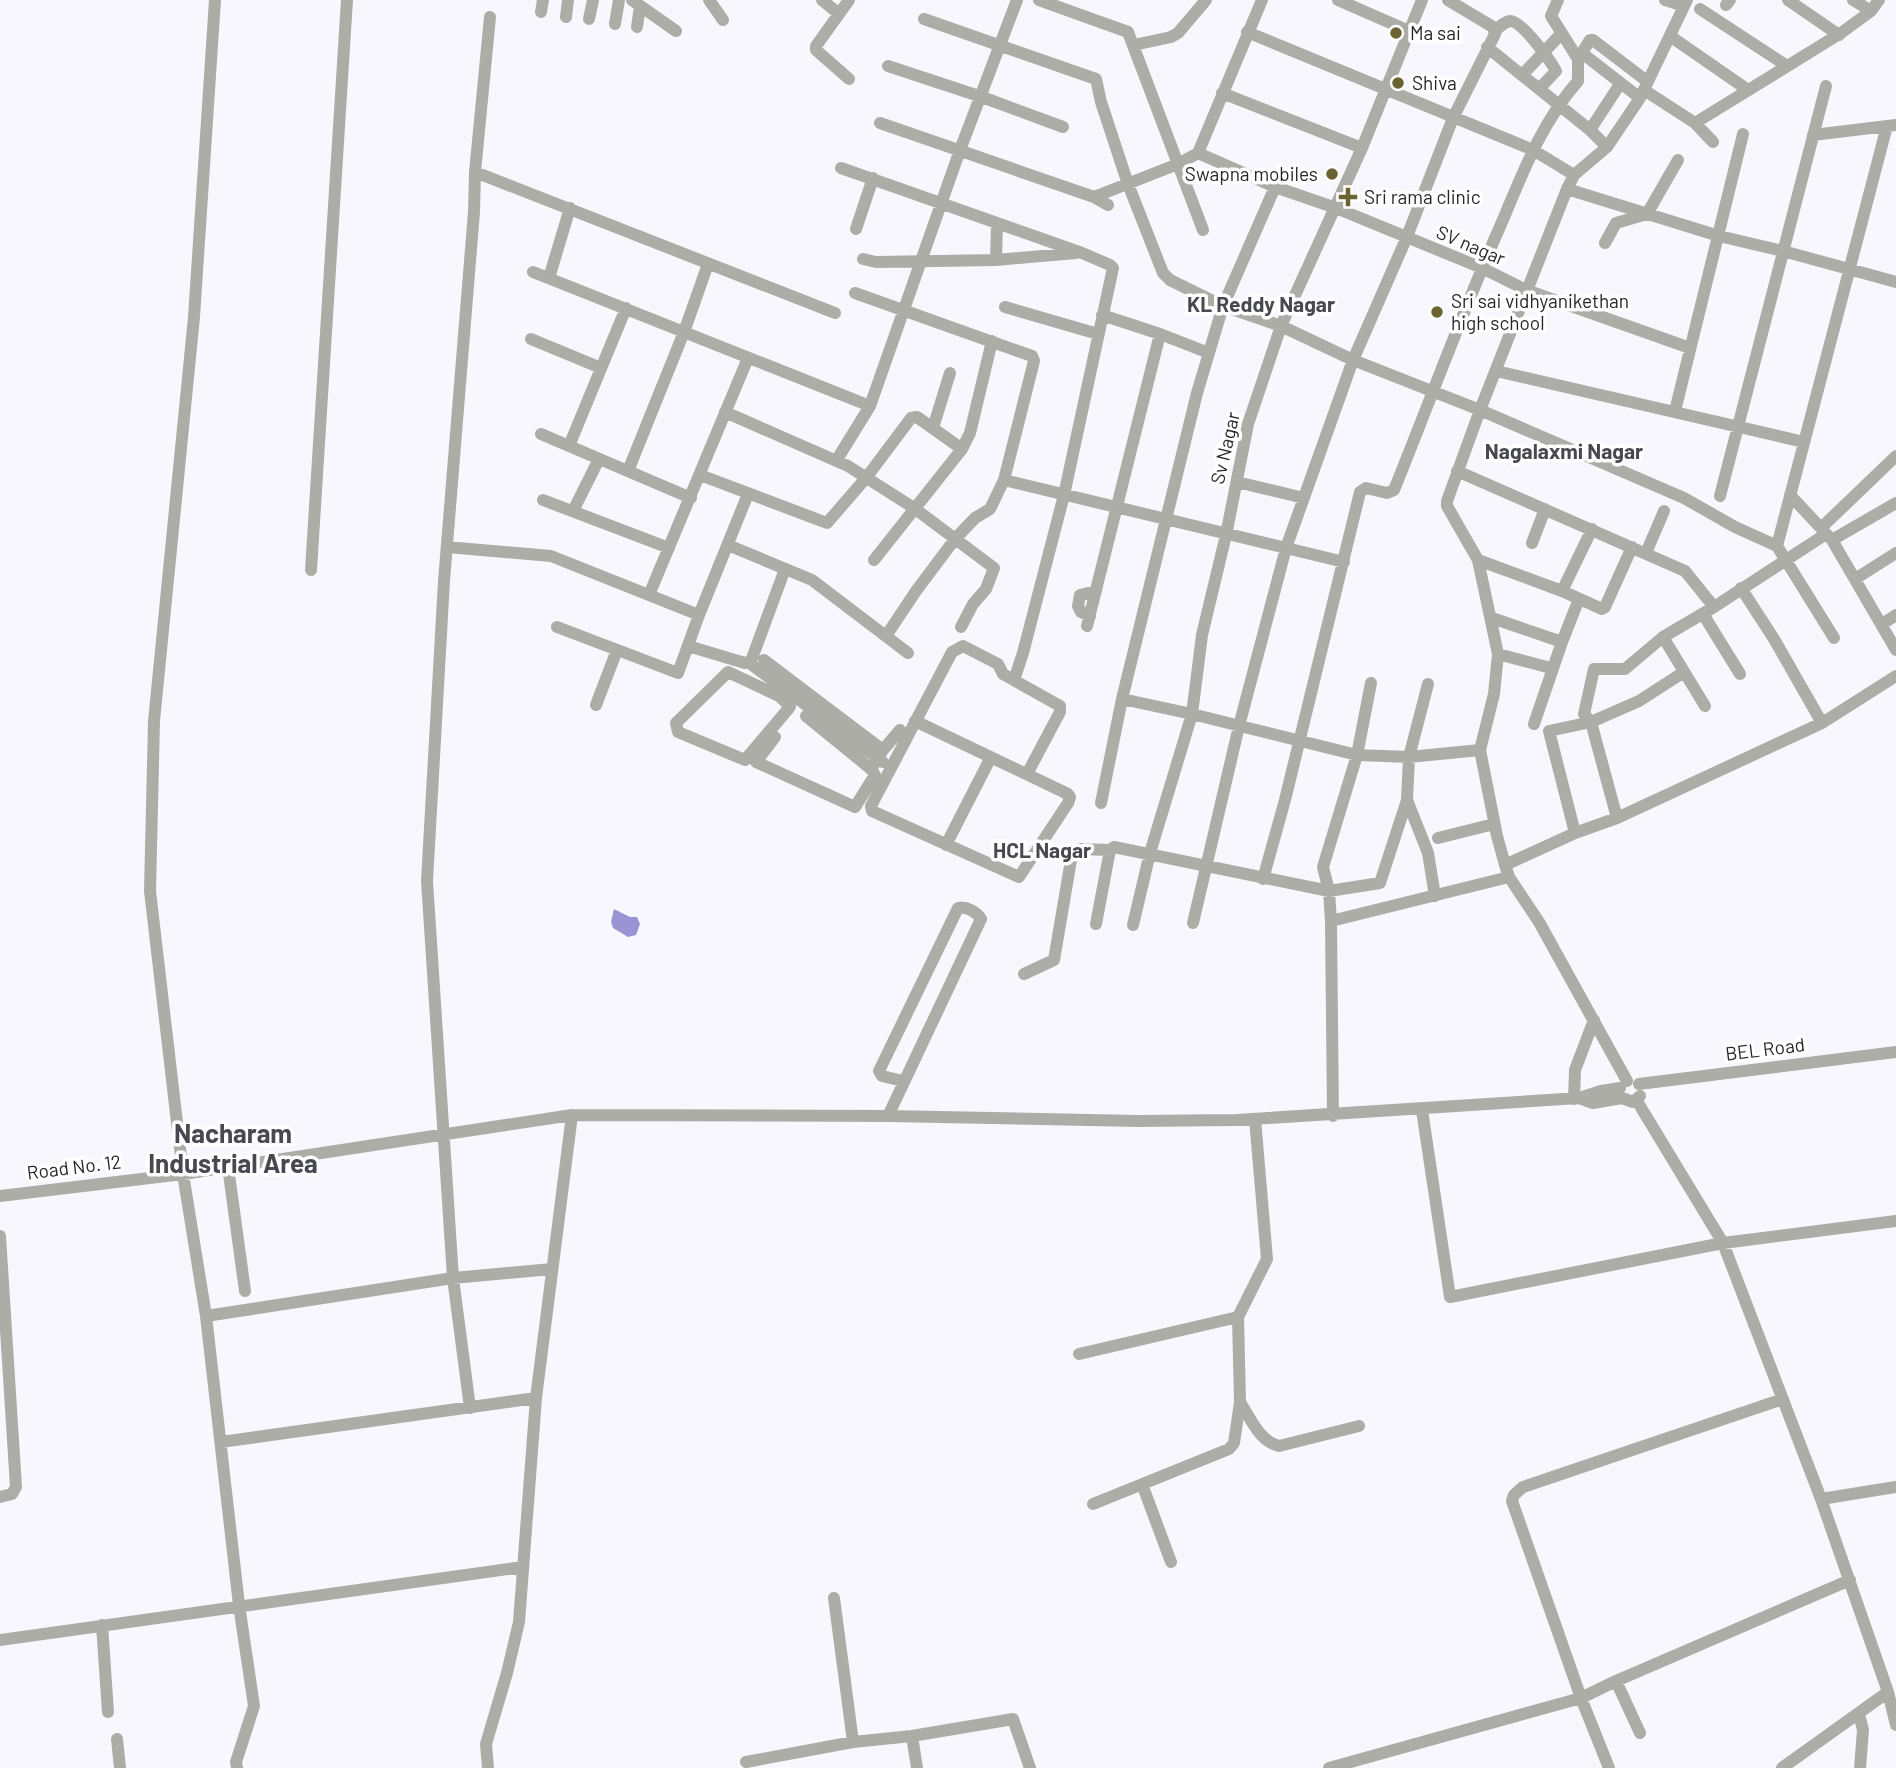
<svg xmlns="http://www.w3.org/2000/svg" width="1896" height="1768" viewBox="0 0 1896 1768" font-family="Barlow,sans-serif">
<rect width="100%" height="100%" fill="#f8f7fe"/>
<path fill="#9995d4" d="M 614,909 L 630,917 L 637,917 L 640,924 L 636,935 L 628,937 L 613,928 L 611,922 Z"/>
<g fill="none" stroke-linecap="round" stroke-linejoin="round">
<path stroke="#adada8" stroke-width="12" d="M 215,0 L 194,317 L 154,721 L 150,891 L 183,1174 L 206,1316 L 239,1605 L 254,1706 L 236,1762 L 237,1768
M 632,0 L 676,31
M 709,0 L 723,20
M 822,0 L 838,13
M 849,0 L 816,46 L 816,50 L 849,79
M 1039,0 L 1128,32 L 1203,230
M 1262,0 L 1198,153 L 1275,187 L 1336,208 L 1482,268 L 1526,290 L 1690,348
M 1338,0 L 1409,31
M 1665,0 L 1684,6
M 1788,0 L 1839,35
M 1853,0 L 1871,11 L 1879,0
M 1726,5 L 1730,0
M 1700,9 L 1787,66
M 541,12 L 543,0
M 566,17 L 568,0
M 589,19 L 593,0
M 924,19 L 1096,79 L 1101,102 L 1128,184 L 1163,273 L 1170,280 L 1223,306 L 1281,326 L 1353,360 L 1480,410 L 1684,498 L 1735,527 L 1777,546 L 1834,638
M 615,24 L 619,0
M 637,27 L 640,6
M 1495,31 C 1499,27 1504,22 1510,21 C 1522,21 1550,60 1556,71 L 1540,88
M 1247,32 L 1533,150 L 1574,175
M 1670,36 L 1748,90
M 1134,45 L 1171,37 L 1178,33 L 1206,0
M 1487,47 L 1590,130 L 1607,147
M 1582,53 L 1640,98
M 1578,59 L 1590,40 L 1593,40 L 1648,82
M 888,66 L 982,97 L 1063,127
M 1523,74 L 1561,34
M 1644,90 L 1695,123 L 1841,33 L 1871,11
M 1222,93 L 1362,148
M 880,123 L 1094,197 L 1108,205
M 1695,123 L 1713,142
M 1590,130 L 1620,84
M 1813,135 L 1896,125
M 841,168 L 1082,253 L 1110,265 L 1113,268 L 1064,495 L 1023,653 L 1014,680
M 475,172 L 835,313
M 1567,189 L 1719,236 L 1783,251 L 1896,282
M 1094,197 L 1178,164 L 1198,153
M 856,229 L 873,178
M 1605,243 L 1616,223 L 1647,214 L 1678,160
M 863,259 L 876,262 L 996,260 L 1076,253
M 996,260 L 997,223
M 533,272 L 870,406
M 549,278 L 570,208
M 855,293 L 1032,356 L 1034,361 L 1004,480 L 990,509 L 975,518 L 955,539 L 916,591 L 886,636
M 1005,307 L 1098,334
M 1102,315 L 1160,334 L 1209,353
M 531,339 L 601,368
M 1496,371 L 1804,442
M 1675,411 L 1743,134
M 725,412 L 848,466 L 914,508 L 994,568 L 986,589 L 973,604 L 961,627
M 933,428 L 950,373
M 541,434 L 691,498
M 569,446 L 626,308
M 836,461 L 870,406 L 960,150 L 1017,0
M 628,471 L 684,332 L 708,264
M 1457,471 L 1685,571 L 1714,607
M 700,475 L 827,523 L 866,478 L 911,418 L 917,417 L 962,449
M 1004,480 L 1344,562
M 1237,482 L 1304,498
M 1790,495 L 1832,540 L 1896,650
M 1720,496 L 1826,86
M 543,500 L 669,548
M 573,511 L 599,459
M 1821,528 L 1896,456
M 1832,540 L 1896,503
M 1532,543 L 1545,509
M 728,545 L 812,580 L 908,653
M 1777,546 L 1887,126
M 447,547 L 551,556 L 699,615
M 1646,553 L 1664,511
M 874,560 L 962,449 L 970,433 L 992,341
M 1478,560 L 1562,591 L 1602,609 L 1605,607 L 1632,547
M 311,570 L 347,0
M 1855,579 L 1896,553
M 1741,588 L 1774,639 L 1822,723
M 1562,591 L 1592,529
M 649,595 L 748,358
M 1703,614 L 1740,674
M 1090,616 L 1081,612 L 1078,606 L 1080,595 L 1096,591
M 1492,618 L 1562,642 L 1534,724
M 1882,624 L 1896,615
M 1087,626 L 1160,334
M 557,627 L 678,673 L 699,615 L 748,494
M 1663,637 L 1705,706
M 1562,642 L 1579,599
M 688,646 L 745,663 L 751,661 L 785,569
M 1498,654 L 1547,667
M 764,660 L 822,704
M 748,662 L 883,762
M 779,696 L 790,706 L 789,708 L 745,760 L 678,732 L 676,723 L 728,672 L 779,696 L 785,690
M 1122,699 L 1192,714 L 1357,755 L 1409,757 L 1480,750
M 596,705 L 617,650
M 915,721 L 1068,794 L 1070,797 L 1068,803 L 1019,877 L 872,811 L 871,806 L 952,652 L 963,646 L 998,664 L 1003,674 L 1060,706 L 1060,712 L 1027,774
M 775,737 L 756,762 L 855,807 L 875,775 L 871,769
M 883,750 L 871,769 L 806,716 L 822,704 L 883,750 L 900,730
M 1407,800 L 1428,853 L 1435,896
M 1101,803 L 1122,699 L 1197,393 L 1223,306 L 1275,187
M 1617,818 L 1591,722 L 1584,714 L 1594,669 L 1625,669 L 1663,637 L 1714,607 L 1826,534
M 1575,833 L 1549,731 L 1591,722 L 1639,701 L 1684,672
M 1438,838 L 1494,824
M 946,845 L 991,757
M 1505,865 L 1575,833 L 1617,818 L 1822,723 L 1896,676
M 1263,879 L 1285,800 L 1360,492 L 1366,488 L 1387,493 L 1394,490 C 1430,401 1463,310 1502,222 C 1523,172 1542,122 1578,81 L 1578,59 L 1551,16 L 1558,0
M 1331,921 L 1329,891 L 1323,867 L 1357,755 L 1371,683
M 1193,923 L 1239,726 L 1286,548 L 1353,360 L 1406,239 L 1453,118 L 1495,34 L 1493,27 L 1448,0
M 1096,924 L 1110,850 L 1114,847 L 1329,891 L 1380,883 L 1407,800 L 1409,757 L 1428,684
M 1133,925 L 1150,853 L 1192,714 L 1202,635 L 1226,535 L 1248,424 L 1281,326 L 1362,148 L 1422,0
M 1024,974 L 1054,960 L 1071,860 L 1080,849 L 1110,850
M 1627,1081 L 1539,922 L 1509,877 L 1505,865 L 1497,836 L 1480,750 L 1494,694 L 1498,654 L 1478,560 L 1447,506 L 1447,501 L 1480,410 L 1567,189 L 1574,175 L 1607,147 L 1640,98 L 1687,0
M 1639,1084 L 1896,1052
M 1579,1098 L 1593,1103 L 1622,1098 L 1633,1102 L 1640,1096
M 1574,1099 L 1575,1070 L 1594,1020
M 1637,1101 L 1723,1243 L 1821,1499 L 1888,1692 L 1896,1725
M 1422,1110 L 1450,1297 L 1723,1243 L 1896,1221
M 888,1116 L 981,919 C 977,912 966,906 958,908 L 879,1071 L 882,1076 L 903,1081
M 1333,1116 L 1331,921 L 1509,877
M 228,1167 L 245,1291
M 0,1196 L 183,1174 L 572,1115 L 888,1116 L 1137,1121 L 1237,1120 L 1579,1098 L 1601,1091 L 1620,1088
M 0,1236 L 16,1487 L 12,1494 L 0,1497
M 206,1316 L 453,1278 L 552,1269
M 1079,1354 L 1238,1317
M 1240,1402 C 1251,1419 1259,1441 1279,1446 L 1359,1426
M 470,1408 L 453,1278 L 427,881 L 444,581 L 474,212 L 475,172 L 490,17
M 221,1442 L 536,1398
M 1142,1484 L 1171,1562
M 1821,1499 L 1896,1487
M 1093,1504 L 1229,1449 L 1234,1443 L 1240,1402 L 1238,1317 L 1267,1259 L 1255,1119
M 834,1598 L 853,1742
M 102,1625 L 108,1712
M 0,1640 L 523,1567
M 1616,1681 L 1640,1733
M 1859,1714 L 1863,1730 L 1860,1768
M 912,1736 L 917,1768
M 117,1739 L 120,1768
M 746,1762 L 853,1742 L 912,1736 L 1013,1719 L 1030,1768
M 488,1768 L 486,1744 L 507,1673 L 519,1622 L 536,1398 L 572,1115
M 1329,1768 L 1581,1698 L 1616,1681 L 1850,1580
M 1609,1768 L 1581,1698 L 1512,1501 L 1514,1495 L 1523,1487 L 1783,1399
M 1782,1768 L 1888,1692"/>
</g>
<g fill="#6b6330" stroke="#fff" stroke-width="2.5">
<circle cx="1396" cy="33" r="7"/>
<circle cx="1398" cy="83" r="7"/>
<circle cx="1332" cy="174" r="7"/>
<path d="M1344.5 186.5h7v7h7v7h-7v7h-7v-7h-7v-7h7z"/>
<circle cx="1437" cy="312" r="7"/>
</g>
<g text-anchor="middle" stroke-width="7" stroke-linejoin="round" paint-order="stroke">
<g font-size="19" fill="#27272a" stroke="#fff" text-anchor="start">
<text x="1410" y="40">Ma sai</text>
<text x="1412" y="90">Shiva</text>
<text x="1318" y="181" text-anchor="end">Swapna mobiles</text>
<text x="1364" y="204">Sri rama clinic</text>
<text x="1451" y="308">Sri sai vidhyanikethan<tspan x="1451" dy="22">high school</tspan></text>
</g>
<g font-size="19" fill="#27272a" stroke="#fff">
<text transform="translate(1471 245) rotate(23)" y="7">SV nagar</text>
<text transform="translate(1225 448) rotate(-77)" y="7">Sv Nagar</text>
<text transform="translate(1765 1049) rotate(-7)" y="7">BEL Road</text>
<text transform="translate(74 1167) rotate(-7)" y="7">Road No. 12</text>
</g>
<g font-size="21" font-weight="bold" fill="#484850" stroke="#fff">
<text x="1261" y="312">KL Reddy Nagar</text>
<text x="1564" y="459">Nagalaxmi Nagar</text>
<text x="1042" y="858">HCL Nagar</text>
</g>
<g font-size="26" font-weight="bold" fill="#484850" stroke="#fff">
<text x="233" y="1143">Nacharam<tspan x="233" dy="30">Industrial Area</tspan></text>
</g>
</g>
</svg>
